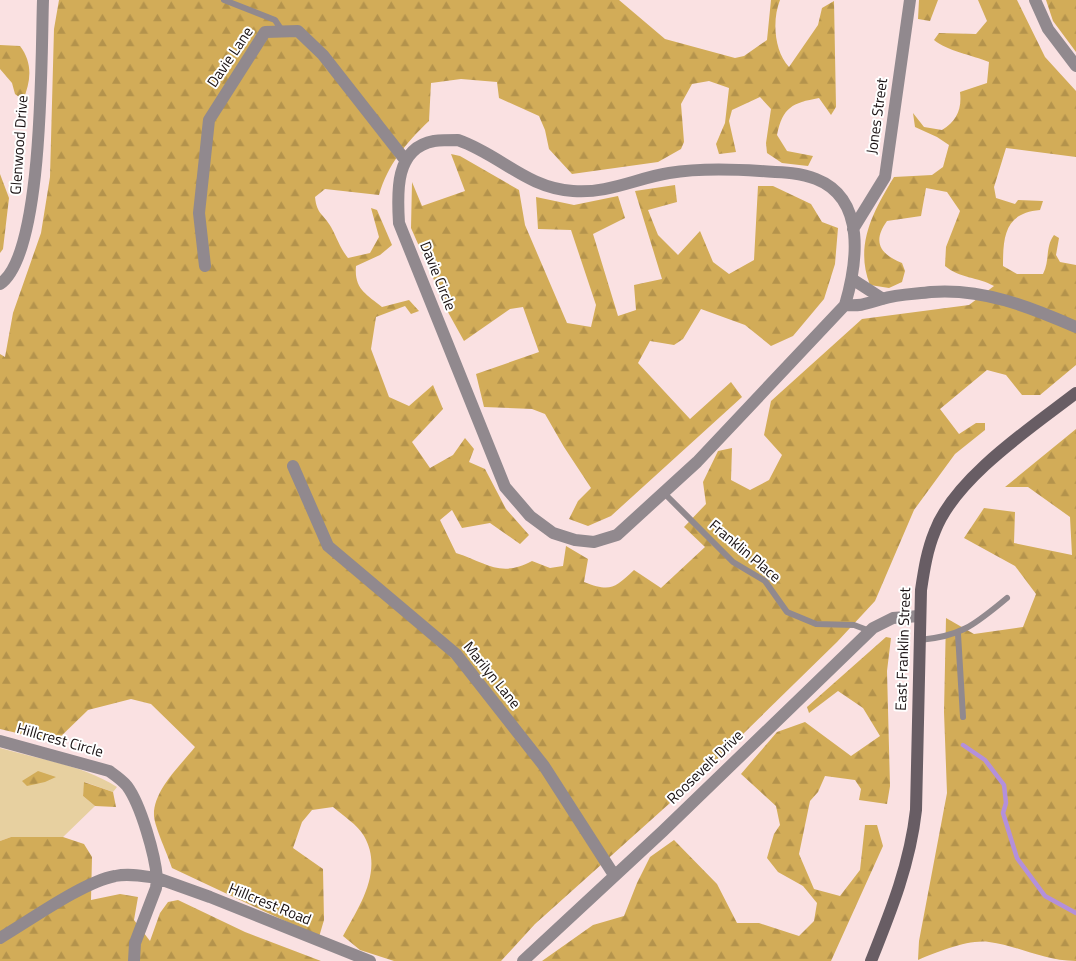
<svg xmlns="http://www.w3.org/2000/svg" width="1076" height="961" viewBox="0 0 1076 961" font-family="'Titillium Web',sans-serif">
<defs>
<pattern id="forest-firs" width="22" height="20" patternUnits="userSpaceOnUse" patternTransform="scale(1.25)"><rect width="22" height="20" fill="#d2ac58"/><path d="M5 1l3.5 6h-7zM16 11l3.5 6h-7z" fill="#b4934c"/></pattern>
</defs>
<rect width="100%" height="100%" fill="#fae1e2"/>
<path fill="#e7d0a0" d="M 0,748 C 38,759 83,765 117,787 L 113,792 L 85,782 L 83,796 L 95,806 L 63,837 L 11,837 L 0,841 Z"/>
<path fill="url(#forest-firs)" d="M 59,0 L 619,0 L 665,39 L 735,58 L 744,56 L 767,40 L 771,0 L 780,0 C 772,20 774,51 789,67 L 818,25 L 822,8 L 834,1 L 836,107 L 831,115 L 819,98 C 792,103 783,107 777,135 L 787,151 L 813,156 L 808,166 L 782,163 L 767,153 L 766,143 L 771,109 L 760,97 L 732,110 L 729,121 L 736,152 L 719,154 L 716,144 L 725,123 L 729,88 L 709,81 L 692,84 L 681,104 L 684,142 L 681,149 L 658,162 L 572,174 L 549,149 L 545,130 L 539,116 L 499,98 L 497,82 L 461,79 L 431,83 L 429,121 C 406,143 388,164 379,195 L 325,189 L 315,197 C 317,215 323,213 331,227 C 337,238 340,248 348,258 L 370,253 L 379,237 L 371,208 L 377,210 L 392,245 L 380,255 L 356,266 C 354,289 366,294 382,307 L 409,300 L 419,311 L 411,314 L 405,306 L 376,317 L 371,349 L 389,397 L 409,406 L 433,385 L 443,409 L 412,442 L 430,468 L 453,455 L 465,438 L 474,449 L 469,462 L 485,469 L 506,509 L 529,535 L 520,544 L 490,523 L 462,528 L 452,510 L 440,520 L 456,553 C 487,563 500,578 532,561 L 550,568 L 563,566 L 566,546 L 588,559 L 584,582 C 610,592 614,589 634,570 L 661,588 L 705,547 L 684,527 L 706,504 L 703,482 L 718,451 L 732,448 L 731,480 L 750,490 L 769,480 L 782,455 L 764,435 L 771,401 L 862,319 L 969,305 L 994,286 C 978,277 959,278 945,266 L 946,247 L 960,211 L 947,192 L 926,188 L 921,216 L 887,221 C 872,242 880,254 902,263 L 905,271 L 902,282 L 889,288 L 870,285 C 854,245 874,210 894,177 L 932,175 L 943,167 L 949,145 L 937,137 L 915,127 L 913,113 L 924,127 L 942,130 C 957,121 962,109 960,92 L 987,83 L 989,62 C 972,55 947,51 934,40 L 939,33 L 976,34 L 987,21 L 978,0 L 1017,0 L 1045,57 L 1076,91 L 1076,157 L 1006,148 L 994,187 L 996,198 L 1015,204 L 1018,200 L 1043,201 L 1040,210 C 1005,213 1003,236 1003,266 L 1017,274 L 1043,274 C 1050,261 1045,247 1054,235 L 1059,238 L 1056,255 L 1060,262 L 1076,265 L 1076,365 L 1040,395 L 1022,395 L 1006,375 L 987,370 L 940,409 L 959,434 L 976,423 L 985,423 L 985,430 L 955,454 L 914,510 L 875,601 L 837,642 L 699,777 L 535,924 L 501,961 L 394,961 L 360,950 L 343,936 C 359,906 384,871 364,836 C 358,825 342,815 333,807 L 312,810 L 302,822 L 293,848 L 323,869 L 324,920 L 319,937 L 172,868 C 168,855 155,828 154,816 C 153,790 181,765 195,747 L 151,704 L 131,699 L 88,710 L 55,742 L 0,729 L 0,354 L 5,357 L 13,313 L 41,233 L 50,177 L 54,29 Z
M 919,0 L 938,0 L 930,21 L 918,19 Z
M 1046,0 L 1076,0 L 1076,52 L 1053,21 Z
M 0,45 L 20,46 C 33,63 31,81 23,100 L 15,94 L 12,83 L 0,69 Z
M 451,154 L 460,156 L 519,190 L 525,225 L 567,323 L 591,327 L 596,305 L 571,230 L 538,229 L 536,197 L 574,205 L 618,196 L 625,218 L 593,234 L 618,316 L 636,310 L 634,285 L 662,279 L 635,191 L 675,185 L 677,202 L 648,210 L 658,235 L 678,255 L 700,231 L 713,262 L 729,274 L 754,260 L 758,186 L 773,186 L 811,204 L 822,222 L 838,228 L 835,264 L 824,299 L 793,336 L 771,346 L 745,325 L 701,309 L 683,339 L 674,345 L 650,341 L 638,363 L 690,419 L 731,382 L 742,397 L 611,516 L 588,526 L 569,519 L 578,501 L 591,488 L 564,447 L 545,414 L 532,409 L 484,407 L 476,374 L 539,352 L 523,307 L 510,309 L 464,341 L 449,314 L 411,228 L 412,182 L 422,206 L 465,191 Z
M 0,174 L 9,198 L 3,249 L 0,253 Z
M 1076,429 L 1076,961 C 1043,961 1020,946 989,942 C 969,939 937,952 918,960 L 919,941 L 947,793 L 944,712 L 946,618 L 974,634 L 1023,627 L 1036,594 L 1015,566 L 964,538 L 984,508 L 1015,512 L 1014,543 L 1072,555 L 1070,517 L 1028,487 L 1005,487 Z
M 886,637 L 891,638 L 887,671 L 890,786 L 887,804 L 859,800 L 861,789 L 855,780 L 825,776 L 818,792 L 810,801 L 799,854 L 814,889 L 840,896 L 860,870 L 865,825 L 877,825 L 883,846 L 831,961 L 542,961 L 593,925 L 624,916 L 637,883 L 650,857 L 674,840 L 717,884 L 737,923 L 759,923 L 799,936 L 814,921 L 817,903 L 803,886 L 778,872 L 767,858 L 774,834 L 780,825 L 776,806 L 741,774 L 777,732 L 805,722 L 851,756 L 880,736 L 863,708 L 838,691 L 809,713 L 807,707 Z
M 38,771 L 56,777 L 45,782 L 27,786 L 22,781 Z
M 84,782 L 113,792 L 116,807 L 95,806 L 83,796 Z
M 11,837 L 63,837 L 84,844 L 92,857 L 91,900 L 120,894 L 138,897 L 134,920 L 150,941 L 160,913 L 168,902 L 178,900 L 245,932 L 321,961 L 0,961 L 0,841 Z"/>
<g fill="none" stroke-linecap="round" stroke-linejoin="round">
<path stroke="#b490da" stroke-width="4.5" d="M 963,745 L 985,760 L 1004,785 L 1006,803 L 1003,813 L 1017,858 L 1045,896 L 1076,913"/>
<path stroke="#91898e" stroke-width="6" d="M 224,0 L 275,20 L 283,32
M 664,493 L 733,562 L 765,581 L 787,612 L 816,624 L 854,625 L 870,631
M 958,634 L 963,717
M 920,640 C 963,636 975,624 1007,598"/>
<path stroke="#91898e" stroke-width="12" d="M 1035,0 L 1048,29 L 1076,66
M 458,140 C 501,155 526,188 573,191 C 607,194 637,178 669,173 C 699,168 730,169 760,171 C 777,172 799,172 816,179 C 867,199 857,264 845,305 L 697,462 L 617,535 L 594,542 L 575,540 L 553,533 L 530,516 L 505,487 L 399,223 C 397,192 395,148 434,141 C 442,140 450,140 458,140 Z
M 853,229 L 885,177 L 910,0
M 205,266 L 199,213 L 209,120 L 265,32 L 298,31 L 323,55 L 406,161
M 852,279 L 883,299
M 0,284 C 44,255 41,54 43,0
M 845,305 C 863,306 865,304 882,299 C 897,294 916,294 931,292 C 983,288 1030,307 1076,327
M 293,466 L 328,546 L 456,654 L 544,766 L 614,875
M 0,741 L 109,771 C 116,776 122,780 127,786 C 141,805 155,855 157,878 C 143,876 129,873 115,876 C 83,882 29,921 0,938
M 134,961 L 135,943 L 156,888 L 157,878 L 210,897 L 370,961
M 523,961 L 663,831 L 873,628 L 893,618 L 919,616"/>
<path stroke="#685d64" stroke-width="12" d="M 871,961 C 891,911 910,864 916,810 L 921,590 C 924,570 927,550 935,531 C 955,478 1032,427 1076,393"/>
</g>
<g text-anchor="middle" stroke-width="4" stroke-linejoin="round" paint-order="stroke">
<g font-size="15" fill="#181011" stroke="#fff">
<text transform="translate(230 57) rotate(-56)" y="5">Davie Lane</text>
<text transform="translate(877 116) rotate(-82)" y="5">Jones Street</text>
<text transform="translate(19 145) rotate(-86)" y="5">Glenwood Drive</text>
<text transform="translate(438 276) rotate(68)" y="5">Davie Circle</text>
<text transform="translate(745 551) rotate(40)" y="5">Franklin Place</text>
<text transform="translate(903 649) rotate(-88)" y="5">East Franklin Street</text>
<text transform="translate(492 675) rotate(51)" y="5">Marilyn Lane</text>
<text transform="translate(60 740) rotate(16)" y="5">Hillcrest Circle</text>
<text transform="translate(705 767) rotate(-44)" y="5">Roosevelt Drive</text>
<text transform="translate(270 904) rotate(22)" y="5">Hillcrest Road</text>
</g>
</g>
</svg>
